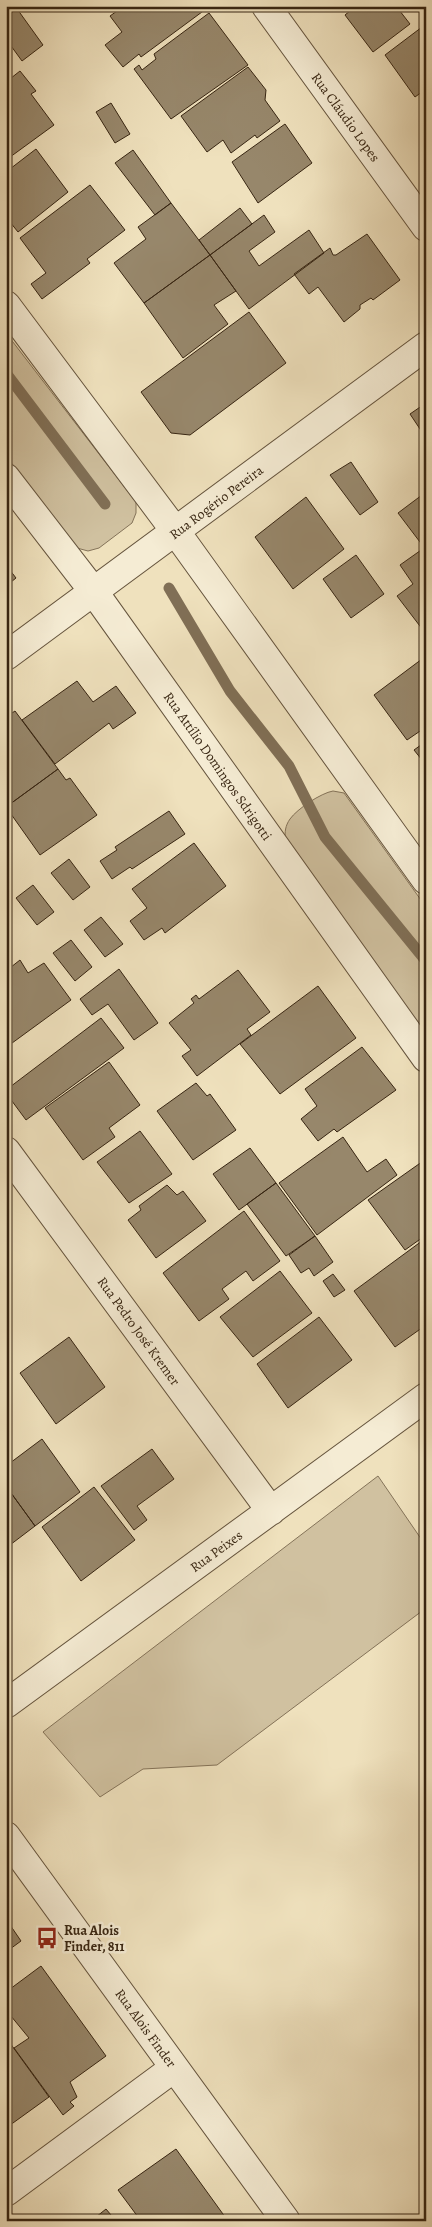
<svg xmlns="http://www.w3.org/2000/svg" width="432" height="2227" viewBox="0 0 432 2227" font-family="Alegreya,serif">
<rect width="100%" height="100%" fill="#efe1bd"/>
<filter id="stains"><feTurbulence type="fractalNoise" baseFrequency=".004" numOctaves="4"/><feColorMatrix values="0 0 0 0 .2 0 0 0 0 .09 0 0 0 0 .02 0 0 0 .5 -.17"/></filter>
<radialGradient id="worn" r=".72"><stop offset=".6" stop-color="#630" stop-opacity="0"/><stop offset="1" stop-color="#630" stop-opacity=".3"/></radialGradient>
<path fill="#d0c1a0" stroke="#847359" d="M 6,333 L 136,502 L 136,513 L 132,523 L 99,548 L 88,551 L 77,548 L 6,456 Z
M 333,791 L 344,793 L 426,907 L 426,1037 L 285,839 C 285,832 285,826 290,819 C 297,809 321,793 333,791 Z
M 378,1476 L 426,1546 L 426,1608 L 217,1765 L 143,1769 L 100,1797 L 43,1732 Z"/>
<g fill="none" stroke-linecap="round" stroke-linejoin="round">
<path stroke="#806f56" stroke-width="11" d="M 6,373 L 105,504
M 169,588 L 230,691 L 289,766 L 325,837 L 426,961"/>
</g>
<path fill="#97876b" stroke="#372512" d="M 15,6 L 43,45 L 22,61 L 6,39 L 6,13 Z
M 92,6 L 103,6 L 96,11 Z
M 124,6 L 204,6 L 206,9 L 141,57 L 139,54 L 123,67 L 105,45 L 122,32 L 110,16 Z
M 356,6 L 396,6 L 410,24 L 373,52 L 345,15 Z
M 209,13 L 248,65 L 171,119 L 134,69 L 139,65 L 142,70 L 156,59 L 154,54 Z
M 426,24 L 426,89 L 415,97 L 385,55 Z
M 248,67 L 266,90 L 265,100 L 280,121 L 257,138 L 255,135 L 231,153 L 223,140 L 207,152 L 181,116 Z
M 20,71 L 36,91 L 31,94 L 54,125 L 6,160 L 6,82 Z
M 111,103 L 130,134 L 115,143 L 96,112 Z
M 285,124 L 312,163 L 258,203 L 232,162 Z
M 36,149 L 68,192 L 18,232 L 6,217 L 6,172 Z
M 133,150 L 171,203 L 155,215 L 115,163 Z
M 90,185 L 125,230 L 87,259 L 90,263 L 42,299 L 31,284 L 46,273 L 20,238 Z
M 171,203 L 210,255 L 144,303 L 114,263 L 146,239 L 138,227 Z
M 240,208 L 252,224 L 210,255 L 199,240 Z
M 264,215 L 275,232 L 249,251 L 259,266 L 309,230 L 324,253 L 249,309 L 210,255 Z
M 367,234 L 400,280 L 373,300 L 371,298 L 360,305 L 360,309 L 344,322 L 318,287 L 309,294 L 294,274 L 330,248 L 333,255 L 336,255 Z
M 210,255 L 236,291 L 214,305 L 228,324 L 183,358 L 144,303 Z
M 249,312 L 286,363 L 190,435 L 171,433 L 141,392 Z
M 426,403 L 426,438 L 410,414 Z
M 351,462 L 378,502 L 360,515 L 330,475 Z
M 426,492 L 426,550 L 398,513 Z
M 306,497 L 344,549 L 293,589 L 255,537 Z
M 424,548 L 426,550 L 426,634 L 397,596 L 413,584 L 400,565 Z
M 356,555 L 384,594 L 351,618 L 323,579 Z
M 6,565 L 16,578 L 6,586 Z
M 426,656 L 426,727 L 407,740 L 374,695 Z
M 77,681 L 93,702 L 116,686 L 136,713 L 113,729 L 109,723 L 55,764 L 22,720 Z
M 15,711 L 58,769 L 6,807 L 6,717 Z
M 425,742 L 426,744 L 426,765 L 414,750 Z
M 58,769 L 66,780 L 70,778 L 97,815 L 40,855 L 6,807 Z
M 169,811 L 185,834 L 132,869 L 130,867 L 112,879 L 100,861 L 117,850 L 115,847 Z
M 194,843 L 226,886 L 165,933 L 162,928 L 144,940 L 130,921 L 147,908 L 132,889 Z
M 69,859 L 90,887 L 73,900 L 51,873 Z
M 33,885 L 54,912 L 37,925 L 16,898 Z
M 101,917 L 123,944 L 105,957 L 84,930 Z
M 71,940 L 92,967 L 75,981 L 53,953 Z
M 20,960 L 28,973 L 44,963 L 71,1000 L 8,1046 L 6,1043 L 6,971 Z
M 119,969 L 158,1023 L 134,1040 L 108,1004 L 92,1015 L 80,999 Z
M 238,970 L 270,1012 L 247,1029 L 251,1035 L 197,1076 L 182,1056 L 191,1050 L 169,1023 L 194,1003 L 191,999 L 196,995 L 199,999 Z
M 318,986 L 356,1038 L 280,1094 L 240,1044 Z
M 101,1018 L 124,1048 L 26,1120 L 6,1093 L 6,1090 Z
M 362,1047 L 396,1090 L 337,1132 L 334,1129 L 318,1141 L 301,1119 L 317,1106 L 305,1089 Z
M 109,1062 L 140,1105 L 109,1128 L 115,1137 L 83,1160 L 45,1108 Z
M 196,1083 L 207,1096 L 210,1094 L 236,1130 L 193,1160 L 157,1111 Z
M 140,1131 L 172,1174 L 129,1203 L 97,1162 Z
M 343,1137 L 367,1172 L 386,1159 L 397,1175 L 317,1235 L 279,1183 Z
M 250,1148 L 276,1183 L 239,1210 L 213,1174 Z
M 426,1159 L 426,1235 L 405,1250 L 368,1200 Z
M 276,1183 L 315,1236 L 286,1256 L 247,1204 Z
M 167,1185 L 177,1195 L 183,1191 L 206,1221 L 156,1258 L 128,1220 L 141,1210 L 139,1206 Z
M 244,1211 L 280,1261 L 253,1281 L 246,1271 L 222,1289 L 229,1299 L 199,1321 L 163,1273 Z
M 315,1236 L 333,1262 L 314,1276 L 309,1268 L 301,1273 L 289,1255 Z
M 426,1238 L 426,1325 L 395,1347 L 354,1291 Z
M 280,1271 L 312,1313 L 253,1357 L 220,1317 Z
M 333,1274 L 345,1290 L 334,1297 L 323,1281 Z
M 319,1317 L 352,1360 L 288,1408 L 257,1364 Z
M 69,1337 L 105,1387 L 56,1424 L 20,1373 Z
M 42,1439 L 80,1492 L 35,1526 L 6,1486 L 6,1466 Z
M 152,1449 L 174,1479 L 137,1506 L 147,1520 L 134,1530 L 101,1486 Z
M 6,1486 L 35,1526 L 6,1548 Z
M 94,1487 L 135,1540 L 81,1581 L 42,1527 Z
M 6,1919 L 21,1941 L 6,1952 Z
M 41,1966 L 106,2056 L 70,2082 L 77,2097 L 70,2102 L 74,2106 L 63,2115 L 14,2048 L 29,2038 L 6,2010 L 6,1992 Z
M 10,2043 L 49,2097 L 6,2128 L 6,2045 Z
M 176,2149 L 228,2221 L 141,2221 L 118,2190 Z
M 106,2209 L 116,2221 L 91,2221 Z"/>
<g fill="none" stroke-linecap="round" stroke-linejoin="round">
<g stroke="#65543d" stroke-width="30">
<path id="minor" d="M 266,6 L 426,227
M 6,305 L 176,532 L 426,880
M 6,478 L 94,592 L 426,1058
M 6,656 L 426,346
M 6,1151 L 271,1511
M 6,1704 L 426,1397
M 6,1836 L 286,2221
M 6,2192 L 174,2068"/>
</g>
<use href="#minor" stroke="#f5ecd4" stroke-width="28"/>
</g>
<defs>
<g id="bus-bare" transform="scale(1.725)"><path d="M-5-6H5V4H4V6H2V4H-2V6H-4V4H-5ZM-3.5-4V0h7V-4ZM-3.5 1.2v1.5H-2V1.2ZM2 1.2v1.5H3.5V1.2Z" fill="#8f2418" stroke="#f5ecd4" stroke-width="2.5" paint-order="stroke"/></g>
</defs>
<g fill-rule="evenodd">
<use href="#bus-bare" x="47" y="1938"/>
</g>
<g text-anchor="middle" stroke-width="5" stroke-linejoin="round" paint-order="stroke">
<g font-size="14" fill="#372512" stroke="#f5ecd4">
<text transform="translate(346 117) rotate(54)" y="5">Rua Cláudio Lopes</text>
<text transform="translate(216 502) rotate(-37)" y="5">Rua Rogério Pereira</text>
<text transform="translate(218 766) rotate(55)" y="5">Rua Attílio Domingos Sdrigotti</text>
<text transform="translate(139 1331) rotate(54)" y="5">Rua Pedro José Kremer</text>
<text transform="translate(216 1551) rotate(-36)" y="5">Rua Peixes</text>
<text transform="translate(146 2028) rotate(54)" y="5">Rua Alois Finder</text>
</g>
<g font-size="14" font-weight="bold" fill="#372512" stroke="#f5ecd4" text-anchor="start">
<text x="64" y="1935">Rua Alois<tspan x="64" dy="16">Finder, 811</tspan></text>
</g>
</g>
<rect width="432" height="2227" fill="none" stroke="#efe1bd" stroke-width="25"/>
<rect x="8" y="8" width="417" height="2212" fill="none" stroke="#372512" stroke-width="2.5"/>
<rect x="12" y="12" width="407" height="2202" fill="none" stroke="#372512"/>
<rect width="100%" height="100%" filter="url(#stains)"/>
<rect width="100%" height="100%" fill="url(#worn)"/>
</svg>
